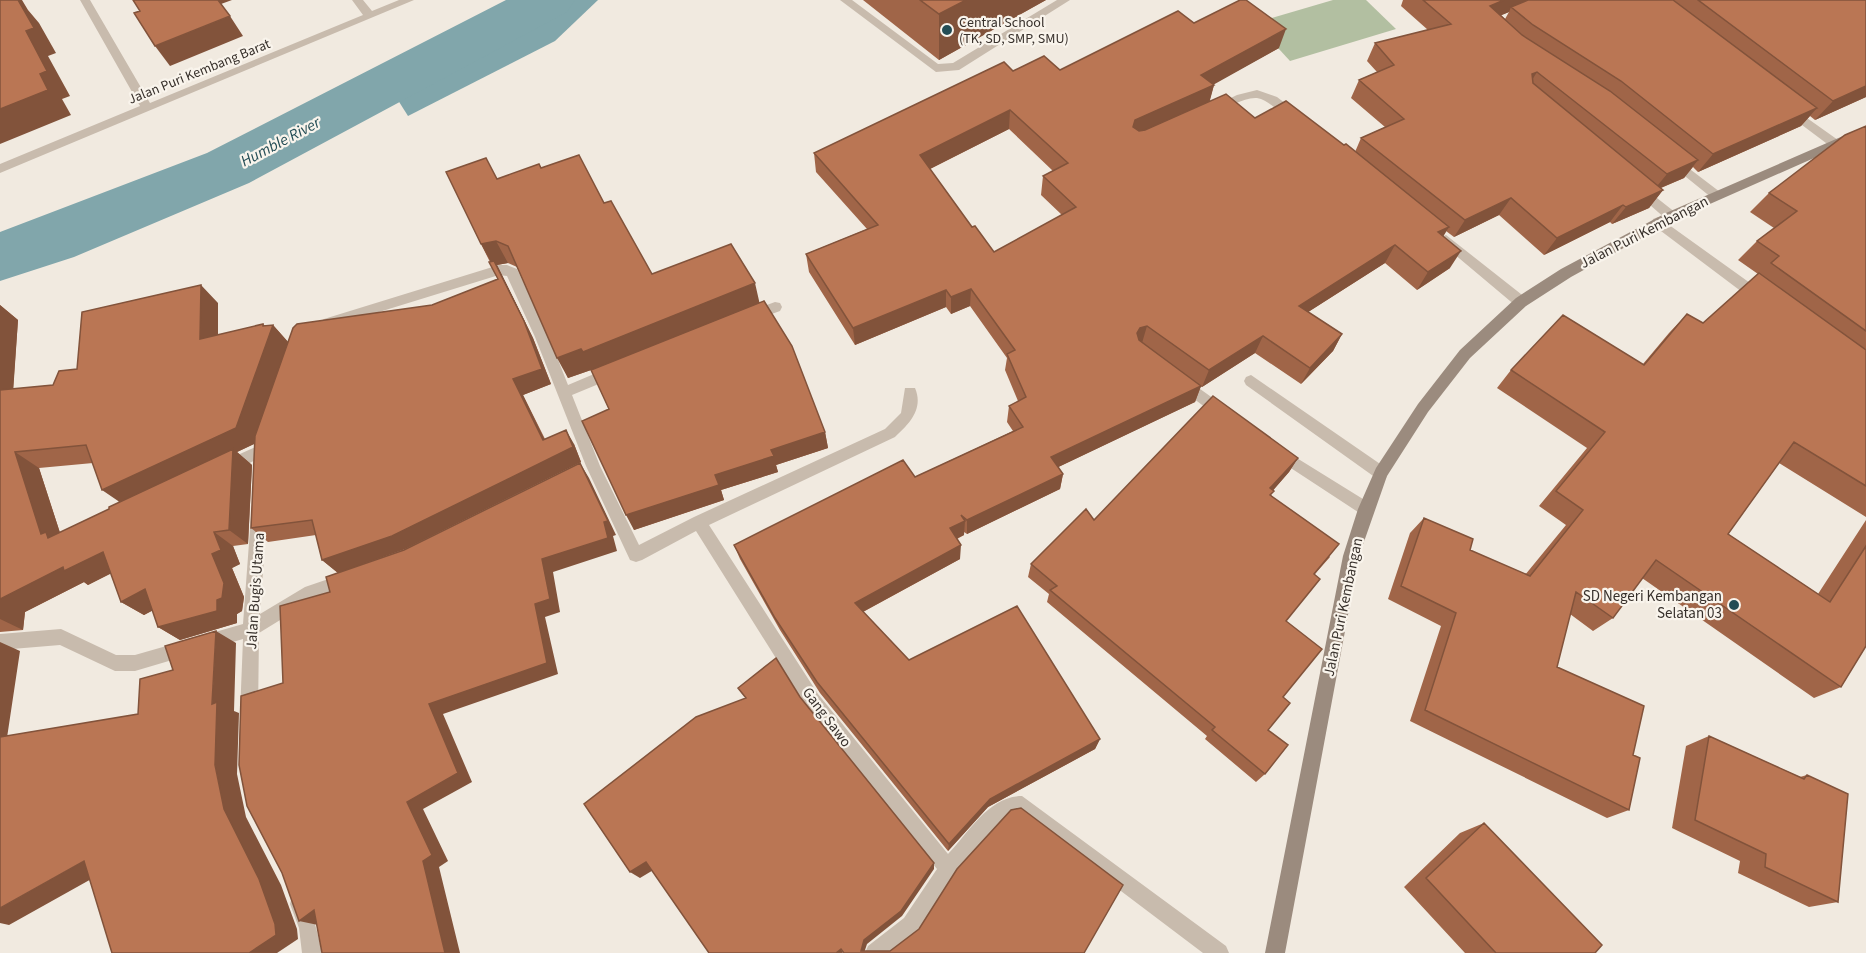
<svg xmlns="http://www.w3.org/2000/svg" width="1866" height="953" viewBox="0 0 1866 953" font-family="'Source Sans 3',sans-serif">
<rect width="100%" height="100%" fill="#f1eae0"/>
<path fill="#b2bfa1" d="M 1333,0 L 1366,0 L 1396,29 L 1290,61 L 1255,23 Z"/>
<path fill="#81a6ab" d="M 509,0 L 598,0 L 555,41 L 408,116 L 379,70 Z"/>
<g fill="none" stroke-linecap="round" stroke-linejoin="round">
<path fill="#81a6ab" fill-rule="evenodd" d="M 506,0 L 575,0 L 567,12 L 249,183 L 74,257 L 0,281 L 0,232 L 207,153 Z"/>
<path fill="#c8bbad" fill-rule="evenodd" d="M 840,0 L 852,0 L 938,64 L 953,63 L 1057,0 L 1070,0 L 959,70 L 936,72 Z
M 1251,375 L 1386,468 L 1388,473 L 1386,478 L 1381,479 L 1376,478 L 1246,385 L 1244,381 L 1246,377 Z"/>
<path fill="#c8bbad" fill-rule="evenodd" d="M 80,0 L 90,0 L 150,103 L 363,15 L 352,0 L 363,0 L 372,11 L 399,0 L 414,0 L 0,173 L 0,164 L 140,106 Z
M 1257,90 L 1277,97 L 1299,114 L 1299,120 C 1284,123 1273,100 1257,98 C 1243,97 1229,108 1216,112 L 1210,108 L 1237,95 Z
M 1790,106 L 1838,140 L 1838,146 L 1830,146 L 1786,113 L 1786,107 Z
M 1674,157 L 1720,192 L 1722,195 L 1720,198 L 1712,198 L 1670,164 L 1668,161 L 1670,158 Z
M 1638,183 L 1676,213 L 1677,216 L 1676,219 L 1666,219 L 1634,191 L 1632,188 L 1634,185 Z
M 1658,217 L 1764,293 L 1766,297 L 1764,301 L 1754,301 L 1653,225 L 1652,222 L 1653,219 Z
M 1446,235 L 1526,298 L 1528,302 L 1526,306 L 1516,306 L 1441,243 L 1440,240 L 1441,237 Z
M 499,265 L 507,265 L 517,269 L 549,337 L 568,385 L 613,366 L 618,368 L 620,372 L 618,376 L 572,395 L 600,466 L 639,545 L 694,517 L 885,429 L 901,413 L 905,388 L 915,388 C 924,409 909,424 895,437 L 709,525 L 818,694 L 948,854 C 969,832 989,796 1022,796 L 1226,946 L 1229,953 L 1203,953 L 1019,814 L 1007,816 L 954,874 L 918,932 L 890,953 L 865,953 L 868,946 L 904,918 L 937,869 L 806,706 L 696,531 L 642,560 L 636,562 L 630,560 L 586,466 L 535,337 L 507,276 L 499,275 L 324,329 L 317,324 L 324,319 Z
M 775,302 L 780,303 L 782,307 L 780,311 L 752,321 L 747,320 L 745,316 L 747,312 Z
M 1182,376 L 1228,409 L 1230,413 L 1228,417 L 1218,417 L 1177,386 L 1175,382 L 1177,378 Z
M 262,444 L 267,446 L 269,450 L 267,454 L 232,472 L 227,473 L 222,472 L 220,467 L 222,462 Z
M 1279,447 L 1371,504 L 1374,509 L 1371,514 L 1366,516 L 1361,514 L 1274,457 L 1272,453 L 1274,449 Z
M 259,509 L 264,511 L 267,516 L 260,614 L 305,587 L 346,573 L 352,575 L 354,580 L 352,585 L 316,598 L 259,633 L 258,714 L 255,720 L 249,722 L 243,720 L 240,714 L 243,639 L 135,671 L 115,671 L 60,645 L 0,650 L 0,634 L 61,629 L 116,655 L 135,655 L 243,624 L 251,516 L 254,511 Z
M 299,895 L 306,897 C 313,916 318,933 322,953 L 302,953 L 299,928 L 290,904 L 292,897 Z"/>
<path fill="#9b8b7e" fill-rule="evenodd" d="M 1866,126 L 1866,135 L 1676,219 L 1571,277 L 1526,306 L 1470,358 L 1428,412 L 1387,476 L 1359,556 L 1285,953 L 1265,953 L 1343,556 L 1358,509 L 1376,468 L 1418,404 L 1460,350 L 1516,298 L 1561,269 L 1666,213 Z"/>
</g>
<path fill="#a06548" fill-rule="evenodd" d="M 863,0 L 1046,0 L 939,60 Z
M 1403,0 L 1866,0 L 1866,97 L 1815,120 L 1810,116 L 1801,126 L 1698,172 L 1693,167 L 1684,178 L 1661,188 L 1663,190 L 1649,208 L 1612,224 L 1610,222 L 1544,255 L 1499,215 L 1454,237 L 1446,231 L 1443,236 L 1450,268 L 1417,290 L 1385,263 L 1308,312 L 1342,334 L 1333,351 L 1301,384 L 1255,353 L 1202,387 L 1201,386 L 1195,402 L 1058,467 L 1063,474 L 1060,489 L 967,534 L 964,532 L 964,535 L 957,539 L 960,559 L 863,612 L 909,660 L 1100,739 L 1095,749 L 988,807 L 948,851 L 820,693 L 780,630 L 740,559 L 734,545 L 915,477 L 1013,431 L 1007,422 L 1009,406 L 1018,401 L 1005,370 L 1007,358 L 970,306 L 951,314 L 946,307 L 855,345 L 809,272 L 806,254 L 867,229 L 816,172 L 814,153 L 1013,71 L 1060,70 L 1194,23 L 1279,48 L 1213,84 L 1214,85 L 1209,102 L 1255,118 L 1344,145 L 1355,152 L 1361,138 L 1385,127 L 1351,98 L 1359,80 L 1377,72 L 1367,61 L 1375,43 L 1428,30 L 1401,6 ZM 1509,12 L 1505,19 L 1501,15 ZM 1009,129 L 1053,171 L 1043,176 L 1041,195 L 1062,215 L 994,252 L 972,227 L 930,169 Z
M 1866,126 L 1866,517 L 1779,463 L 1728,534 L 1818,594 L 1866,520 L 1866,646 L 1841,687 L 1814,698 L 1642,578 L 1613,618 L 1593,631 L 1570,614 L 1557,667 L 1633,755 L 1629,810 L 1607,818 L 1410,721 L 1441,626 L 1388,599 L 1410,533 L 1424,518 L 1470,550 L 1525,575 L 1566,525 L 1539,506 L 1587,448 L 1497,388 L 1511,370 L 1643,364 L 1669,333 L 1687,314 L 1703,323 L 1758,274 L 1738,260 L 1757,241 L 1774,228 L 1750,212 L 1769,193 Z
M 541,168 L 604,203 L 652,274 L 759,302 L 825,432 L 828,448 L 776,465 L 778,472 L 721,490 L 724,500 L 634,530 L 609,409 L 591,370 L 568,378 L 517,267 L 508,263 L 497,265 L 533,338 L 551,384 L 523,395 L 545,439 L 574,444 L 581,462 L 405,549 L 338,573 L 322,560 L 316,535 L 268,542 L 251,528 L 255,442 L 254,444 L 237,452 L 252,465 L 248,544 L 233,546 L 240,564 L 232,568 L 244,597 L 242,611 L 237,614 L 237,623 L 180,640 L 158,627 L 153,610 L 144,615 L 121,602 L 111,573 L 88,585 L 84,582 L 25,612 L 23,630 L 0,632 L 0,305 L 18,320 L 13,389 L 53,385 L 77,369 L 218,303 L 218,335 L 263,324 L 265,326 L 273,325 L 288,342 L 432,305 L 498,279 L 490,262 L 481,244 L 497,179 ZM 93,463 L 119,502 L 109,509 L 60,533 L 39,468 Z
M 1298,458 L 1289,472 L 1273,490 L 1271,495 L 1330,557 L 1314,575 L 1286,621 L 1283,697 L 1268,730 L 1265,774 L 1256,782 L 1205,739 L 1207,736 L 1047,602 L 1049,594 L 1028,577 L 1031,564 L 1094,520 Z
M 1709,736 L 1800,777 L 1807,775 L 1838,902 L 1809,907 L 1738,873 L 1740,861 L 1672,828 L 1686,746 Z
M 1484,823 L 1595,953 L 1465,953 L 1404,887 L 1460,833 Z"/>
<path fill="#82533b" d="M 14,0 L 22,0 L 28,10 L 39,23 L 56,53 L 48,56 L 70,96 L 62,99 L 71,115 L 0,144 L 0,109 L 40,74 L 26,31 Z
M 218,0 L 232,0 L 221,4 Z
M 966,0 L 1046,0 L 939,60 L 939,14 Z
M 1504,0 L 1535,0 L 1511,7 L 1509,12 L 1481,24 L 1490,6 Z
M 230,16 L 243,36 L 170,66 L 155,46 Z
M 1286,29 L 1279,48 L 1204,90 L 1214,85 L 1209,104 L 1131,139 L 1133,127 L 1135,120 L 1201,75 Z
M 1537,72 L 1526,90 L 1532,74 Z
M 1866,86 L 1866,97 L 1815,120 L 1833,101 Z
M 1817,108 L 1801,126 L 1698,172 L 1713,154 Z
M 1010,110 L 1009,129 L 920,174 L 920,155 Z
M 1698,160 L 1684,178 L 1653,191 L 1667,174 Z
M 1663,190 L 1649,208 L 1612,224 L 1626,207 Z
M 1511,198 L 1499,215 L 1454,237 L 1465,220 Z
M 1623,205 L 1610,222 L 1544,255 L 1557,238 Z
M 1449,227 L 1438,245 L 1438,232 Z
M 496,241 L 508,263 L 497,265 L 533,338 L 551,384 L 523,395 L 552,455 L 543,440 L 513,379 L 542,369 L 493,266 L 481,244 Z
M 1395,245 L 1385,263 L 1291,323 L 1299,306 Z
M 1461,251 L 1450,268 L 1417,290 L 1428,272 Z
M 755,283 L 760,305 L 591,370 L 568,378 L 557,358 Z
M 201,285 L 218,303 L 218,357 L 200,339 Z
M 971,289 L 970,306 L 951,314 L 951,297 Z
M 946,290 L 946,307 L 855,345 L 853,328 Z
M 0,305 L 18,320 L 12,408 L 0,399 Z
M 263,324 L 270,332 L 273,325 L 289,343 L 254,444 L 237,452 L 252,465 L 248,544 L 229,530 L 124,505 L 102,490 L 263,326 Z
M 1147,326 L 1142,343 L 1135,345 L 1137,333 L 1140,328 Z
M 1342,334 L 1333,351 L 1301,384 L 1310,368 Z
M 1263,336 L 1255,353 L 1202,387 L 1209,370 Z
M 1201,386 L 1195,402 L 1048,472 L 1051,457 Z
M 566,430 L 574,444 L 581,462 L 405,549 L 338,573 L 322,560 Z
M 825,432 L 828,448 L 776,465 L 778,472 L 721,490 L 724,500 L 634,530 L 626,515 L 771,450 Z
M 15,452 L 39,468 L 63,542 L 72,553 L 41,534 Z
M 1298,458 L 1289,472 L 1263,502 L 1270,488 Z
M 580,463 L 589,478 L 616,535 L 613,536 L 617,551 L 553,572 L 560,612 L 545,617 L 558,674 L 443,714 L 472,782 L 423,809 L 448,861 L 439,867 L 460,953 L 445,953 L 407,802 L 429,704 L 535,604 L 542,559 Z
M 1063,474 L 1060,489 L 967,534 L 967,520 Z
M 965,521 L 964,535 L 949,542 L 950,528 Z
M 214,532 L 233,546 L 240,564 L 232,568 L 244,597 L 242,611 L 237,614 L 237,623 L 180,640 L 158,627 L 212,554 Z
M 961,545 L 960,559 L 857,615 L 855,603 Z
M 103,552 L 126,566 L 88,585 L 84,582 L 25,612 L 23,630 L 0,619 L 0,599 L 63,567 Z
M 145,589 L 167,603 L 144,615 L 121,602 Z
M 216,631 L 236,643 L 234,711 L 239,713 L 237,774 L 246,817 L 281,885 L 297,929 L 298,939 L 277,953 L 249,953 L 224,809 L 215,765 L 212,704 Z
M 0,642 L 20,651 L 5,751 L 0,749 Z
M 1100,739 L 1095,749 L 988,807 L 948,851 L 949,844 L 990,799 Z
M 84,861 L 111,868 L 9,925 L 0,923 L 0,908 Z
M 646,862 L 655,869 L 640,878 L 630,872 Z
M 934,863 L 934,869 L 902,916 L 867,944 L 864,953 L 861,951 L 864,940 Z
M 314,910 L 318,925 L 299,921 Z
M 841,949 L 843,953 L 836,953 Z"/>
<path fill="#ba7654" stroke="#82533b" stroke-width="1.5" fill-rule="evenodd" d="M 0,0 L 18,0 L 34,28 L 26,31 L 47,71 L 40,74 L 48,90 L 0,109 Z
M 133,0 L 218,0 L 230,16 L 155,46 L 134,13 L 140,11 Z
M 920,0 L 966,0 L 939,14 Z
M 1240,0 L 1246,0 L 1286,29 L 1201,75 L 1214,85 L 1135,120 L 1133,127 L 1139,131 L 1145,130 L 1226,94 L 1255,118 L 1286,101 L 1344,145 L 1346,144 L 1449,227 L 1438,232 L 1461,251 L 1428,272 L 1395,245 L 1299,306 L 1342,334 L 1310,368 L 1263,336 L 1209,370 L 1147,326 L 1140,328 L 1137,333 L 1139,340 L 1201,386 L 1051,457 L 1063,474 L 967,520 L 961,515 L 965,521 L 950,528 L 961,545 L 855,603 L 909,660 L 1017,606 L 1100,739 L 990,799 L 949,844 L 817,682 L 775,618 L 734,545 L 903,460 L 915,477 L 1023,427 L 1009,406 L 1026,397 L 1007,354 L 1015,350 L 971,289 L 951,297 L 946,290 L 853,328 L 806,254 L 878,225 L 814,153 L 1004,62 L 1013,71 L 1044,56 L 1060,70 L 1178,11 L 1194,23 ZM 1010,110 L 1068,163 L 1043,176 L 1076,207 L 994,252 L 975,226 L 972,227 L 920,155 Z
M 1423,0 L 1504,0 L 1490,6 L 1522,35 L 1610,91 L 1698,160 L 1667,174 L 1537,72 L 1532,74 L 1533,83 L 1663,190 L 1626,207 L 1623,205 L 1557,238 L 1511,198 L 1465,220 L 1361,138 L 1404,119 L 1359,80 L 1394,65 L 1375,43 L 1451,24 Z
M 1528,0 L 1673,0 L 1817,108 L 1713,154 L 1621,81 L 1533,25 L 1511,7 Z
M 1698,0 L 1866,0 L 1866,86 L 1833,101 Z
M 1866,126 L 1866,331 L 1771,263 L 1779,256 L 1757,241 L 1797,211 L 1769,193 L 1845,135 Z
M 579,155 L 604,203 L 611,201 L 652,274 L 731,244 L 755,283 L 583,352 L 581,349 L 557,358 L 508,246 L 496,241 L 481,244 L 446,172 L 486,158 L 497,179 L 539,164 L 541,168 Z
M 494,261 L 524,321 L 542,369 L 513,379 L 543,440 L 566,430 L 573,447 L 392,536 L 322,560 L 312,520 L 251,528 L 255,436 L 293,328 L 297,324 L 432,305 L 498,279 L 489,262 Z
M 1759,273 L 1866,350 L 1866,486 L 1794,442 L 1728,534 L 1830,602 L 1866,546 L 1866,646 L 1841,687 L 1656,560 L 1613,618 L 1576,592 L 1557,667 L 1644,706 L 1633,755 L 1640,758 L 1629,810 L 1425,710 L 1456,613 L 1401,586 L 1424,518 L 1473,539 L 1470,550 L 1530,576 L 1583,510 L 1556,491 L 1605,432 L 1511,370 L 1563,315 L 1644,365 L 1687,314 L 1703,323 Z
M 201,285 L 200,339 L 263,324 L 263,326 L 273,325 L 236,428 L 102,490 L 86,445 L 15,452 L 41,534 L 46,532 L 48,538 L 109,509 L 109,507 L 233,449 L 229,530 L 214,532 L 221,550 L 212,554 L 224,583 L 222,598 L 217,600 L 217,611 L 158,627 L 145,589 L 121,602 L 103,552 L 64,571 L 63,567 L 0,599 L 0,390 L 53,385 L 59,371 L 77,369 L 82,312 Z
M 764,301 L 792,346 L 825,432 L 771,450 L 774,456 L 715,475 L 719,485 L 626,515 L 582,421 L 609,409 L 591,370 Z
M 1213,396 L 1298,458 L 1270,488 L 1274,491 L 1270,495 L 1339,544 L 1314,574 L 1320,579 L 1286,621 L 1322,649 L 1283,697 L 1290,703 L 1268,730 L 1288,745 L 1265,774 L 1212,730 L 1215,727 L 1050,590 L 1057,586 L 1031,564 L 1086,509 L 1094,520 Z
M 580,463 L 608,521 L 604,522 L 608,538 L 542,559 L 550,599 L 535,604 L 547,663 L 429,704 L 458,773 L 407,802 L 432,855 L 423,861 L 445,953 L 322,953 L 314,910 L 299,921 L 282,873 L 247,806 L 239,765 L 241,696 L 283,683 L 280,606 L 330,592 L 326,577 L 404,550 Z
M 216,631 L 212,704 L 217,702 L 215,765 L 224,809 L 259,879 L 275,924 L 276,935 L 249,953 L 112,953 L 84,861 L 0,908 L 0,737 L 138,714 L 140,679 L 173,670 L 165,646 Z
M 776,658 L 800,697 L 934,863 L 901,911 L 864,940 L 861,951 L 890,951 L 919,929 L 957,869 L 1011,810 L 1021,808 L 1123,885 L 1084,953 L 844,953 L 841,949 L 836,953 L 709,953 L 646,862 L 630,872 L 584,804 L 696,717 L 746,698 L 738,688 Z
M 1709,736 L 1804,779 L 1807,775 L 1848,794 L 1838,902 L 1765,867 L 1766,854 L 1695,820 Z
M 1484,823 L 1602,945 L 1595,953 L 1496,953 L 1426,878 Z"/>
<g fill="#244d55" stroke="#f9f4ec" stroke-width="2">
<circle cx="947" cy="30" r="6"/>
<circle cx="1734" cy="605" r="6"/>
</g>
<g text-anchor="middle" stroke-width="4.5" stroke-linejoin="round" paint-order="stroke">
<g font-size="14" fill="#37302b" stroke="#f9f4ec" text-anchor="start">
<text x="959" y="27">Central School<tspan x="959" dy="16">(TK, SD, SMP, SMU)</tspan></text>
</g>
<g font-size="14" fill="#37302b" stroke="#f9f4ec">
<text transform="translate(199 71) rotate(-22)" y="5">Jalan Puri Kembang Barat</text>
</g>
<g font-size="15" fill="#37302b" stroke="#f9f4ec">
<text transform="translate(1644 232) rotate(-27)" y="5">Jalan Puri Kembangan</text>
<text transform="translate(255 591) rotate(-86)" y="5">Jalan Bugis Utama</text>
<text transform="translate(1343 607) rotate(-78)" y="5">Jalan Puri Kembangan</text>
<text transform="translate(827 717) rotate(53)" y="5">Gang Sawo</text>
</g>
<g font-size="15" fill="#37302b" stroke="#f9f4ec" text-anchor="end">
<text x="1722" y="601">SD Negeri Kembangan<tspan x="1722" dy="17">Selatan 03</tspan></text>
</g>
<g font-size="16" font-style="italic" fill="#244d55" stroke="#f9f4ec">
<text transform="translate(280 141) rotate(-28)" y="6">Humble River</text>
</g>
</g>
</svg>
